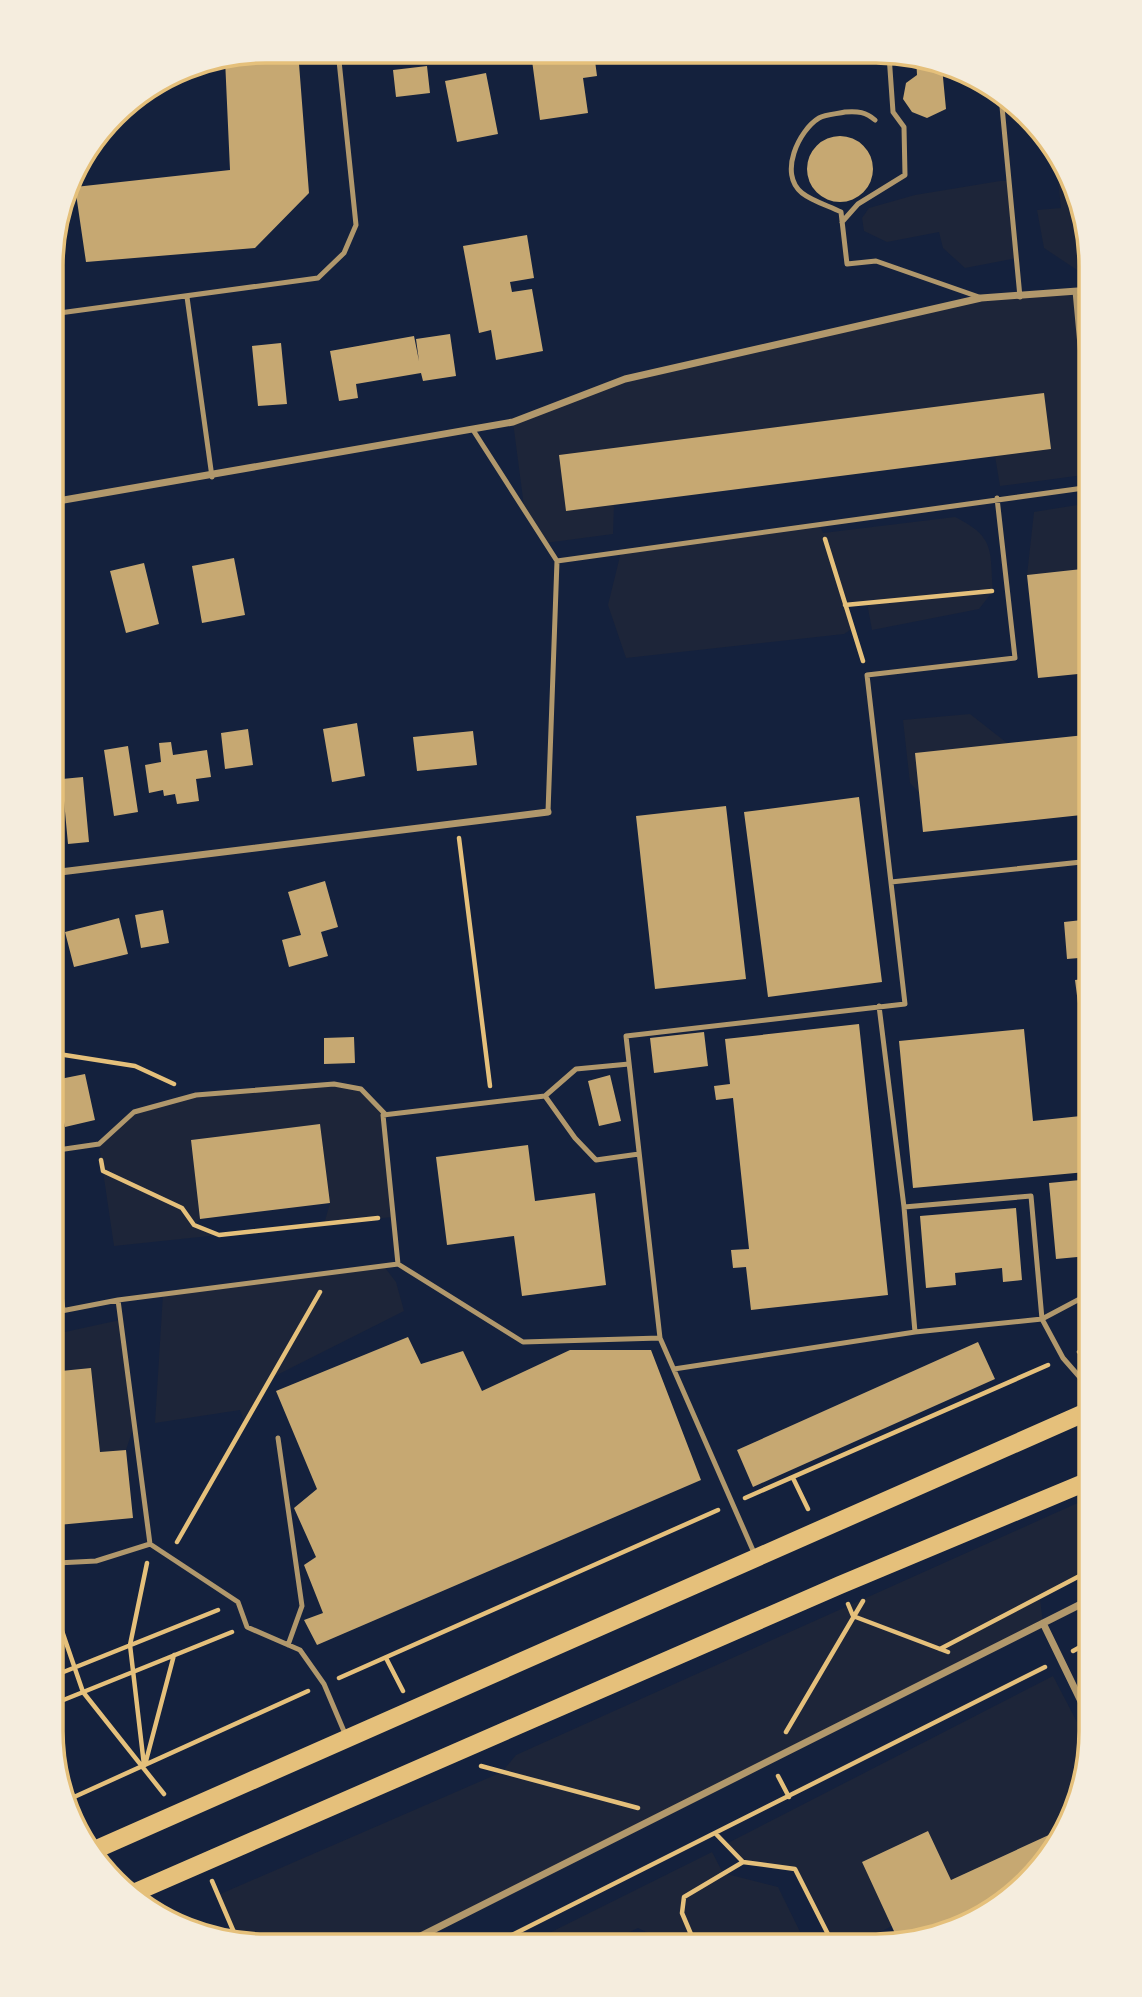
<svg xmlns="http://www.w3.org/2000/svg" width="1142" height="1997" viewBox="0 0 1142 1997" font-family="Overpass,sans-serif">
<rect width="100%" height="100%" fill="#14213d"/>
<path fill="#1d2539" d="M 1056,161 L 1080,199 L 1091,274 L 1083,274 L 1044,248 L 1037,210 L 1061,208 Z
M 1000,181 L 1011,181 L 1017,258 L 965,268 L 943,248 L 939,232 L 887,242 L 864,231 L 862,218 L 869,208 L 915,195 Z
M 1075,291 L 1079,334 L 1091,316 L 1091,474 L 1000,486 L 995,456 L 1051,449 L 559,455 L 566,511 L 614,505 L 613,534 L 545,543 L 525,514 L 513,422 L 625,379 L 981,298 Z
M 1077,505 L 1091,513 L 1091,568 L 1027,575 L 1034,512 Z
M 955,517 C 995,537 990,549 993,591 L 979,609 L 872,630 L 867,603 L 846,605 L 853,628 L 844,634 L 626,658 L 608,605 L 621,552 L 819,523 L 823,533 Z
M 970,714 L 1007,743 L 919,792 L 910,783 L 903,720 Z
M 334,1084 L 361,1089 L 384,1115 L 393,1217 L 324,1224 L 330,1203 L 320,1124 L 191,1140 L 200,1219 L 194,1225 L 219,1235 L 114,1246 L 99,1144 L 134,1112 L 196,1095 Z
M 383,1265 L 396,1282 L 404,1311 L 273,1377 L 246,1426 L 240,1410 L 155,1423 L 163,1294 Z
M 120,1320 L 134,1426 L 126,1450 L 100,1452 L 91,1368 L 51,1372 L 51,1335 Z
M 1091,1497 L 1091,1570 L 1040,1599 L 1043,1623 L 401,1945 L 239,1944 L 218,1895 L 502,1772 L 516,1755 Z
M 1053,1676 L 1090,1747 L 1075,1813 L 1065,1830 L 1064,1828 L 951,1880 L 928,1831 L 862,1862 L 892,1926 L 852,1946 L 834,1946 L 795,1869 L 743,1862 L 724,1845 Z
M 712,1852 L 723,1873 L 778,1887 L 807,1946 L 675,1946 L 638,1928 L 602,1945 L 525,1945 Z"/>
<path fill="#c6a872" d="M 266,51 L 298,51 L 309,193 L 255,248 L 86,262 L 75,187 L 230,170 L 225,59 Z
M 531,53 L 594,53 L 597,76 L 583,78 L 588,113 L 540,120 Z
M 916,55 L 942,67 L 946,109 L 927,118 L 912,112 L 903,99 L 906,83 L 917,75 Z
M 427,66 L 430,93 L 396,97 L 393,70 Z
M 486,73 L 498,134 L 457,142 L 445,81 Z
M807 169a33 33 0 1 1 66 0a33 33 0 1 1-66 0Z
M 527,235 L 534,278 L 510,282 L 512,292 L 532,289 L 543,351 L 496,360 L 491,330 L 479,333 L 463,246 Z
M 450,334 L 456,376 L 423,381 L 421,373 L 356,384 L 358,398 L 339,401 L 330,351 L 414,336 L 419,361 L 416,339 Z
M 281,343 L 287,404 L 258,406 L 252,346 Z
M 1044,393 L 1051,449 L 566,511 L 559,455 Z
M 234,558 L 245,615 L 202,623 L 192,566 Z
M 144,563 L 159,624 L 126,633 L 110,571 Z
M 1091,568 L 1091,814 L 923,832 L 915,753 L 1085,735 L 1078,674 L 1038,678 L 1027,575 Z
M 357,723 L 365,776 L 332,782 L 323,729 Z
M 248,729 L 253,765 L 225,769 L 221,733 Z
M 473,731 L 477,765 L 417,771 L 413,737 Z
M 171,742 L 173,755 L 207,750 L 211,777 L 196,779 L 199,801 L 177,804 L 175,794 L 164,796 L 163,790 L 149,793 L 145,765 L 161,762 L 159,743 Z
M 128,746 L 138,812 L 114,816 L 104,750 Z
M 83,777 L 89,842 L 68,844 L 62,779 Z
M 859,797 L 882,982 L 768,997 L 744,812 Z
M 726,806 L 746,979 L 655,989 L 636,816 Z
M 325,881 L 338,927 L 321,932 L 328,956 L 289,967 L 282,940 L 301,935 L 288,892 Z
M 163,910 L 169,943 L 141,948 L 135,915 Z
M 119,918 L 128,954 L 74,967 L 65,932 Z
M 1091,919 L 1091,957 L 1067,959 L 1064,922 Z
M 1091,978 L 1091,1058 L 1085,1058 L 1075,980 Z
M 859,1024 L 888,1295 L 751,1310 L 746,1267 L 733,1268 L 731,1250 L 749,1249 L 733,1098 L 716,1100 L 714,1086 L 730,1084 L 725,1039 Z
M 1024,1029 L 1033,1121 L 1081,1116 L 1086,1172 L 913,1188 L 899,1041 Z
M 704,1032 L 708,1066 L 654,1073 L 650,1038 Z
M 354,1037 L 355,1063 L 324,1064 L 324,1038 Z
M 85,1074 L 95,1120 L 65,1127 L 55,1080 Z
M 610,1075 L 621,1121 L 599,1126 L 588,1081 Z
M 320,1124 L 330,1203 L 200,1219 L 191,1140 Z
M 528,1145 L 535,1201 L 595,1193 L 606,1285 L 522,1296 L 514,1236 L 447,1245 L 436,1157 Z
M 1091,1179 L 1091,1238 L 1086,1238 L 1088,1256 L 1056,1259 L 1049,1183 Z
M 1016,1208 L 1022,1280 L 1003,1282 L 1002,1268 L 955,1273 L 956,1285 L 926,1288 L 920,1216 Z
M 408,1337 L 421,1364 L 463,1351 L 482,1391 L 570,1350 L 651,1350 L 701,1480 L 317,1645 L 304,1620 L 323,1613 L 304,1565 L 316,1557 L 294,1508 L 317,1489 L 276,1391 Z
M 978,1342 L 995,1379 L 753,1487 L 737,1450 Z
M 91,1368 L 100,1452 L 126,1450 L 133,1518 L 58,1525 L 51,1455 L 51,1372 Z
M 1064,1828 L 1046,1862 L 1007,1902 L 945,1935 L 899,1942 L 862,1862 L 928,1831 L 951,1880 Z"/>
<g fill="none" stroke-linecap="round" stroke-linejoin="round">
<path stroke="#e5c07b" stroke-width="4.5" d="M 825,539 L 863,661
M 845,605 L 992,591
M 459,838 L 490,1086
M 52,1053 L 135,1066 L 174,1084
M 101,1160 L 103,1171 L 182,1208 L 194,1225 L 219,1235 L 378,1218
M 1079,1352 L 1091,1347
M 793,1478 L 808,1509
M 745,1498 L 1048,1365
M 177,1542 L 320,1292
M 51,1599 L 83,1692 L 164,1794
M 848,1604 L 853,1616 L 948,1652
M 940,1649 L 1091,1570
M 1073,1651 L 1091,1641
M 386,1658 L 403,1691
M 51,1677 L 218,1610
M 339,1678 L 718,1510
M 51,1705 L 232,1632
M 786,1732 L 863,1601
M 146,1761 L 174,1655
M 144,1765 L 130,1645 L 147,1563
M 481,1766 L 638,1808
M 778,1776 L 789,1797
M 63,1802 L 308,1691
M 716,1834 L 743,1862 L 795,1869 L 834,1946
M 212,1881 L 239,1944
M 492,1945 L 1045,1667
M 696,1946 L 682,1913 L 684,1897 L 743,1862"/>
<path stroke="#b1986c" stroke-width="5" d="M 1001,96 L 1020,297
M 875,120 C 866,112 858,111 845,112 C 837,114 826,114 819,118 C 799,130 778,174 802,193 C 812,201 829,206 841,212 L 847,264 L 876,261 L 979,297
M 842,222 L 858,204 L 905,175 L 904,127 L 893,112 L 889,55
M 1075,291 L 1091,465
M 187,297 L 212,477
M 52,314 L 318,278 L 344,253 L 356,225 L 338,51
M 473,430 L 557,561 L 548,812
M 557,561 L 1091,487
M 891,882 L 1091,861
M 879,1006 L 904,1207 L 1031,1196 L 1042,1319 L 1063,1358 L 1091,1390
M 545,1096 L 575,1138 L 596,1160 L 639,1154
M 51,1151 L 99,1144 L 134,1112 L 196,1095 L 334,1084 L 361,1089 L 386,1115
M 904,1207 L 915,1332
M 51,1217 L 63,1310
M 398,1264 L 383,1115 L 545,1096 L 576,1069 L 629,1064
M 118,1300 L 398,1264 L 523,1342 L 660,1338
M 51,1313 L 118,1300 L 150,1544
M 674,1369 L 915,1332 L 1042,1319 L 1091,1293
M 278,1438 L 302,1606 L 288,1645
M 755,1555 L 660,1338 L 626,1036 L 905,1004 L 867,675 L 1015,658 L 997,498
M 51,1557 L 57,1563 L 96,1561 L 150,1544 L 238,1602 L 247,1627 L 300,1650 L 324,1684 L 346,1736"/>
<path stroke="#b1986c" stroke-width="7" d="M 52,524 L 58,501 L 513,422 L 625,379 L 981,298 L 1091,290
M 52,873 L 548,812
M 1043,1623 L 1091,1722
M 403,1945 L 1091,1599"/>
<path stroke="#e5c07b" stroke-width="18" d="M 90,1852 L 1091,1410
M 129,1895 L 840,1585 L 1091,1480"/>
</g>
<path d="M0 0H1142V1997H0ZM266 63H876A203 203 0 0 1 1079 266V1731A203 203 0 0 1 876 1934H266A203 203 0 0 1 63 1731V266A203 203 0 0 1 266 63Z" fill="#f5edde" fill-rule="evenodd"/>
<path fill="none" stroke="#e5c07b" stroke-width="3.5" d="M266 63H876A203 203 0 0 1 1079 266V1731A203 203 0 0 1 876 1934H266A203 203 0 0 1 63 1731V266A203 203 0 0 1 266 63Z"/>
</svg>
